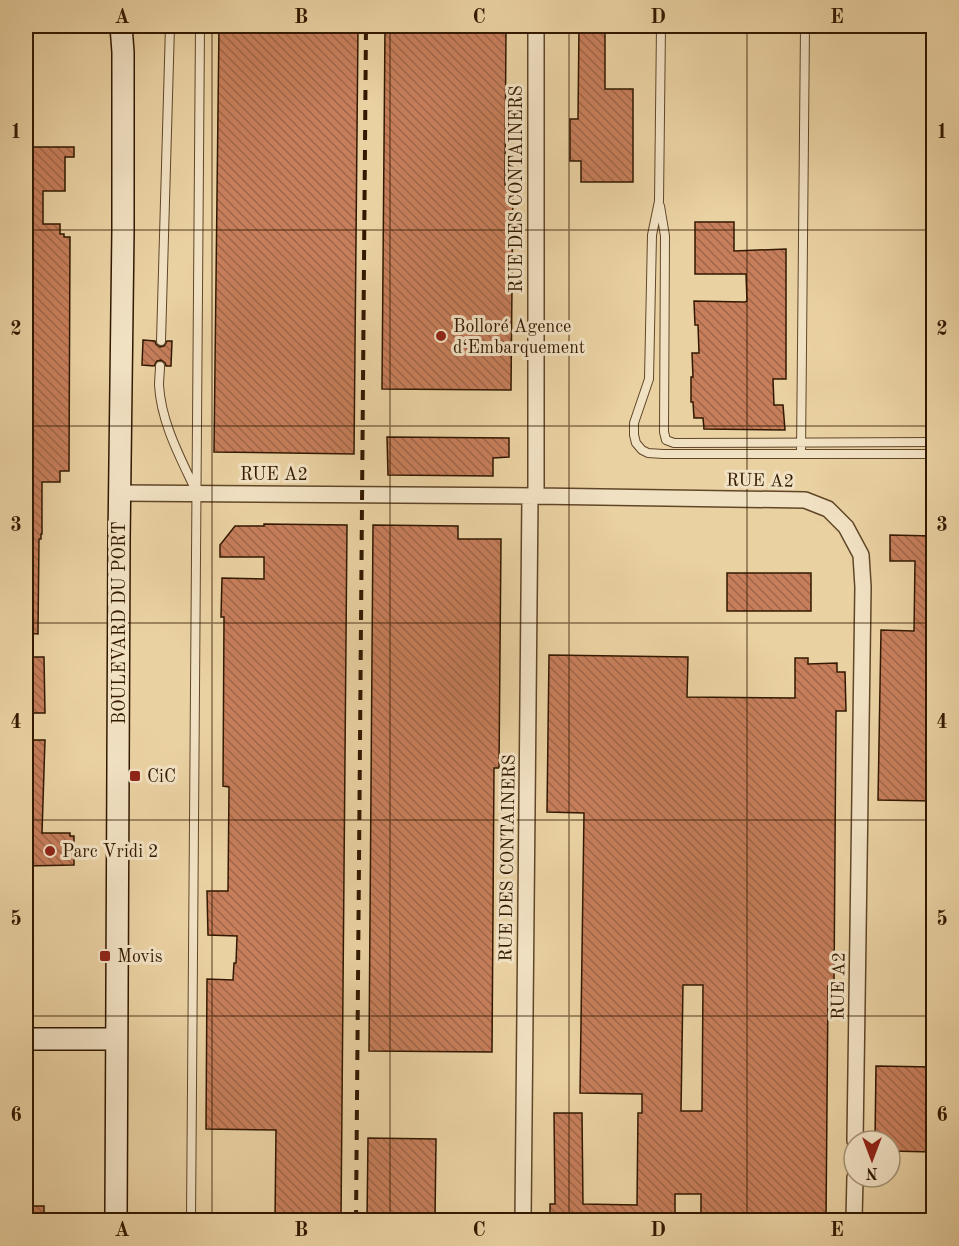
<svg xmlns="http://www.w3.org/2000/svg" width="959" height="1246" viewBox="0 0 959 1246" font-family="'Old Standard TT',serif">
<defs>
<pattern id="building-back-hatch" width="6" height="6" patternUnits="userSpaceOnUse" patternTransform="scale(1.5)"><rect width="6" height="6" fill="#c67e5b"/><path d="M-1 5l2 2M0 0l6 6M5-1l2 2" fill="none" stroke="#a16649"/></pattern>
</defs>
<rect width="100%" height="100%" fill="#ead1a2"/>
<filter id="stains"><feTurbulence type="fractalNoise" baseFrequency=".00333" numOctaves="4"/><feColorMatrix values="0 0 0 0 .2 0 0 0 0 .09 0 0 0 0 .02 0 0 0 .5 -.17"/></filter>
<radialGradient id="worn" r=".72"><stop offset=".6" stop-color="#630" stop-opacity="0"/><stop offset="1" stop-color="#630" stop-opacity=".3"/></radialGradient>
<path fill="url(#building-back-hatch)" stroke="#321900" stroke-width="1.5" fill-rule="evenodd" d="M 219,26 L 358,26 L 354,454 L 214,452 Z
M 385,26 L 506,26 L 505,185 L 513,185 L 511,390 L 382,389 Z
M 579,26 L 605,26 L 605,89 L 633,89 L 633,182 L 581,182 L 581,161 L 570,161 L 570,119 L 578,119 Z
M 28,147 L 74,147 L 74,157 L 65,157 L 65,191 L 43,191 L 43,224 L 60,224 L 60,234 L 64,234 L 64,237 L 70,237 L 69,471 L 60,471 L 60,482 L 42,482 L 42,534 L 41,534 L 41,539 L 39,539 L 38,634 L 26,633 L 26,160 L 28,160 Z
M 695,222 L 734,222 L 734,251 L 786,249 L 786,379 L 773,379 L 774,405 L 783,405 L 785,430 L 704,429 L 703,418 L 694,418 L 693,402 L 691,402 L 691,377 L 693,377 L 692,353 L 699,353 L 698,325 L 695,325 L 694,301 L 745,302 L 747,301 L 746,274 L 695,274 Z
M 143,340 L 155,341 L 156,344 L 160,347 L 164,346 L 167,341 L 172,341 L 171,366 L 166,366 L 165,363 L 161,360 L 157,361 L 154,366 L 142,365 Z
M 387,437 L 509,438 L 509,457 L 493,458 L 493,476 L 388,475 Z
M 264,524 L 347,525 L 341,1221 L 275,1221 L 276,1130 L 206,1129 L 207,979 L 233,980 L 234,963 L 236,963 L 237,936 L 208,935 L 207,891 L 228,891 L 229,787 L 223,786 L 224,617 L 221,617 L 222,578 L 264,579 L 264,557 L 220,557 L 220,545 L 235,526 L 264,526 Z
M 373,525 L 458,526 L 458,539 L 501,539 L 499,768 L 494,768 L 492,1052 L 369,1051 Z
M 890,535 L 933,536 L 933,801 L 878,800 L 881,630 L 914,631 L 915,561 L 890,561 Z
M 727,573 L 811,573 L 811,611 L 727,611 Z
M 549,655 L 688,657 L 687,697 L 795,698 L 795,658 L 808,658 L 808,664 L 837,663 L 837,672 L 845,672 L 846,711 L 836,711 L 834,986 L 828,986 L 826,1221 L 701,1221 L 701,1194 L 675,1194 L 675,1221 L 550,1221 L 550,1204 L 555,1204 L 554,1113 L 582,1113 L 583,1204 L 637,1205 L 638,1113 L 642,1113 L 642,1094 L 580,1093 L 584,813 L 547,812 ZM 683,985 L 703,985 L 702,1111 L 681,1111 Z
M 26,657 L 44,657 L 45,713 L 26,713 Z
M 26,740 L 45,740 L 42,833 L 70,833 L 70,836 L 74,836 L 74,865 L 26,866 Z
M 876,1066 L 933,1067 L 933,1152 L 890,1151 L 890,1141 L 875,1141 Z
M 368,1138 L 436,1139 L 435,1221 L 367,1221 Z
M 26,1206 L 44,1206 L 44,1221 L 26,1221 Z"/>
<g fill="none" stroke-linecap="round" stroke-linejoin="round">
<g stroke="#604728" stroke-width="10">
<path id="lane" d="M 661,26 L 659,201 L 652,235 L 649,379 L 634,423 L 634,435 L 636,443 L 642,450 L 648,453 L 663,454 L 934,454
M 842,26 L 934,28
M 660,206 L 665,236 L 664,432 L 666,440 L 674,443 L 934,442
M 161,341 L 170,26
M 160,366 C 160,372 159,379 159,385 C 161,422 180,457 195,489
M 801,454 L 805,26
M 191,1220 L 200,26"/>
</g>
<g stroke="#604728" stroke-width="18">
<path id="street" d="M 119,493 L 536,496 L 805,500 L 828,509 L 846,527 L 861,555 L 863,587 L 855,1141
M 536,496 L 536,26
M 523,1220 L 530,496
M 854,1220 L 855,1177"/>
</g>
<g stroke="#321900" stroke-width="24">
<path id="secondary" d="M 26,1039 L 116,1039
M 116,1220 L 119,541 L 123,230 L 123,52 L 121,26"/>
</g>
<use href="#lane" stroke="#f1e1c3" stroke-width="8"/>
<use href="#street" stroke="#f1e1c3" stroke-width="15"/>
<use href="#secondary" stroke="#f1e1c3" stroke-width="21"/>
<path stroke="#321900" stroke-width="4" stroke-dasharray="10 10" stroke-linecap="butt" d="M 356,1220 L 366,26"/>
</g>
<path fill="none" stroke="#321900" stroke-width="1.5" stroke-opacity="0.55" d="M 212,26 L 212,1220M 390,26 L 390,1220M 569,26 L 569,1220M 747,26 L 747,1220M 26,230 L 934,230M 26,426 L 934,426M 26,623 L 934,623M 26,820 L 934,820M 26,1016 L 934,1016"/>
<g fill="#8f2418" stroke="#f1e1c3" stroke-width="2">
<circle cx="441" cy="336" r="6"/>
<rect x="129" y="770" width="12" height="12" rx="3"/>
<circle cx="50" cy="851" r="6"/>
<rect x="99" y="950" width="12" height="12" rx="3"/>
</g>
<g text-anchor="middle" stroke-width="6" stroke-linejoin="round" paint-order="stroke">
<g font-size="18" fill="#321900" stroke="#f1e1c3">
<text transform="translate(516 189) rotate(-90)" y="6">RUE DES CONTAINERS</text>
<text x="274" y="480">RUE A2</text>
<text transform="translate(760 480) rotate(1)" y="6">RUE A2</text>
<text transform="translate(119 623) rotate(-90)" y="6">BOULEVARD DU PORT</text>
<text transform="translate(507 858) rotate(-89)" y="6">RUE DES CONTAINERS</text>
<text transform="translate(838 986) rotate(-89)" y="6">RUE A2</text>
</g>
<g font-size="18" fill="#321900" stroke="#f1e1c3" text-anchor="start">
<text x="453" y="332">Bolloré Agence<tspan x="453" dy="21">d‘Embarquement</tspan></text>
<text x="147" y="782">CiC</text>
<text x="62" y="857">Parc Vridi 2</text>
<text x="117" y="962">Movis</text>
</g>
</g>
<rect width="959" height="1246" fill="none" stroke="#ead1a2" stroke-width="66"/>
<g transform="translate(872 1159) rotate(180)"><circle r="28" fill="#f1e1c3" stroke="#a59175" stroke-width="1.5"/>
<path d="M0-4.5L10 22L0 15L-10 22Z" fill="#8f2418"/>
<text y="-9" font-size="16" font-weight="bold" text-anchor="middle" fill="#321900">N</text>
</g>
<rect x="33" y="33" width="893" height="1180" fill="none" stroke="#321900" stroke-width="2"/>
<g font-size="20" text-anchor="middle" font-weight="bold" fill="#321900">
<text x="122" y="23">A</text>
<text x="301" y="23">B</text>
<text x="479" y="23">C</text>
<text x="658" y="23">D</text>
<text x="837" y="23">E</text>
<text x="16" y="138">1</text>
<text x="942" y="138">1</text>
<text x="16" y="335">2</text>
<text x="942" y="335">2</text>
<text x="16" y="531">3</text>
<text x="942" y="531">3</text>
<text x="16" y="728">4</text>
<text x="942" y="728">4</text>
<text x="16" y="925">5</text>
<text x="942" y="925">5</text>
<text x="16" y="1121">6</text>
<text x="942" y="1121">6</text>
<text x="122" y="1236">A</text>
<text x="301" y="1236">B</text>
<text x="479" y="1236">C</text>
<text x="658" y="1236">D</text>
<text x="837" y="1236">E</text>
</g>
<rect width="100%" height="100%" filter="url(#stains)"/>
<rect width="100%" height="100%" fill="url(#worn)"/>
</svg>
